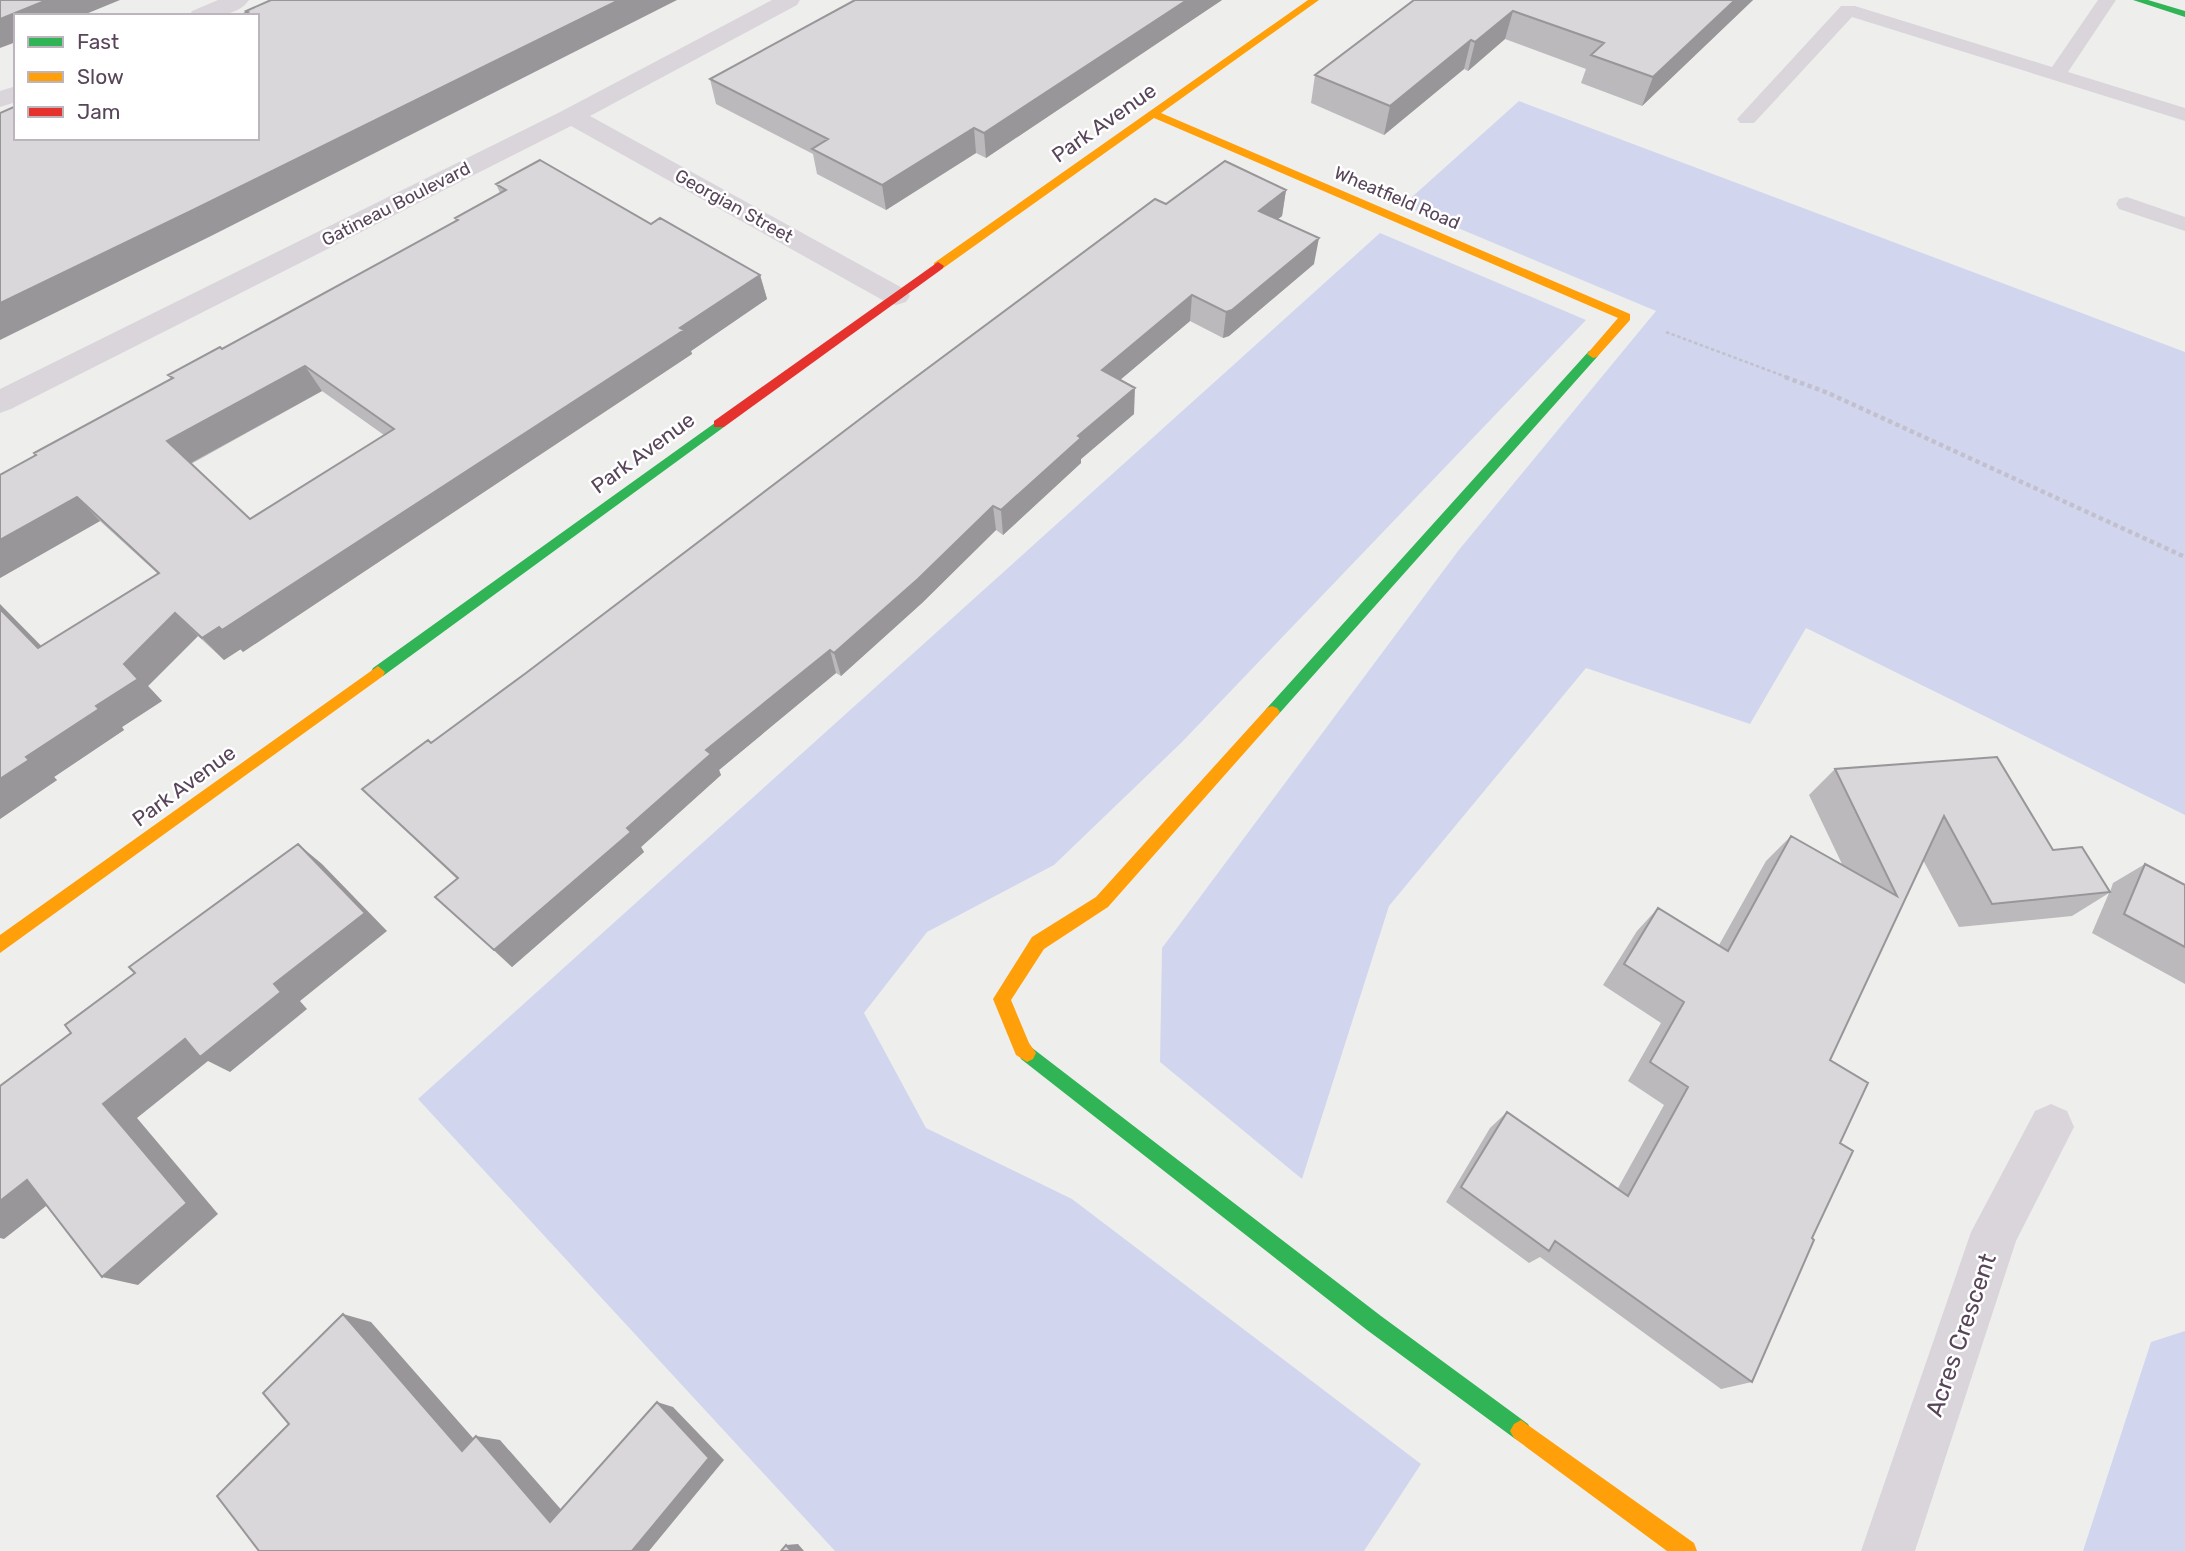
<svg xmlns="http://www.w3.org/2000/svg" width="2185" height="1551" viewBox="0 0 2185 1551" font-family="Rubik,sans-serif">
<rect width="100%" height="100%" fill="#eeefed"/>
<path fill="#d1d6ee" d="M 1519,101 L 2185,352 L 2185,815 L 1806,628 L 1750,724 L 1586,668 L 1389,906 L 1302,1179 L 1160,1062 L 1162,948 L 1458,551 L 1656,311 L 1403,205 Z
M 1380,233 L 1586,320 L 1182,742 L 1054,865 L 927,932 L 864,1013 L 926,1128 L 1072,1199 L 1421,1464 L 1364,1551 L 835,1551 L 418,1099 Z
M 2185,1331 L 2185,1551 L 2083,1551 L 2151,1342 Z"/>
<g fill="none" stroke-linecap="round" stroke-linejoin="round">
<path stroke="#c3c0ce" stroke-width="2.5" stroke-dasharray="3.5 2.5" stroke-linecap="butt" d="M 1666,332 L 1789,378"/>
<path stroke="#c3c0ce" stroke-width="4.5" stroke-dasharray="4.5 3.5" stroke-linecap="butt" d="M 1785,377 L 1828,393 L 2185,557"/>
<path fill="#dad5da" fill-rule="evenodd" d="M 2098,0 L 2116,0 L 2068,72 L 2185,108 L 2185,121 L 1852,17 L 1754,123 L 1740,123 L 1737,119 L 1841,6 L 1855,6 L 2052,67 Z
M 2127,197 L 2185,217 L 2185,231 L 2119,209 L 2116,204 L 2119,199 Z"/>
<path fill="#dad5da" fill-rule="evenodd" d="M 218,0 L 249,0 C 237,18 208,16 189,16 L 192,11 Z
M 772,0 L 800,0 L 797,5 L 590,116 L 906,290 L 910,296 L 906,302 L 896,305 L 886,302 L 571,126 L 11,409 L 0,413 L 0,389 L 562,111 Z
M 16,86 L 16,102 L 0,107 L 0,91 Z
M 2051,1104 L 2067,1111 L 2074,1127 L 2016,1241 L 1915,1551 L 1861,1551 L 1971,1232 L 2035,1111 Z"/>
<path fill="#30b455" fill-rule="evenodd" d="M 2133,0 L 2148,0 L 2185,11 L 2185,17 Z
M 1593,350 L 1599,354 L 1597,357 L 1277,716 L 1267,716 L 1264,712 L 1267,708 L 1589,351 Z
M 719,420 L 724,421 L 724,427 L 383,676 L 373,676 L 371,672 L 373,668 Z
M 1027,1044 L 1381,1316 L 1528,1424 L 1532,1431 L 1528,1438 L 1521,1442 L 1514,1438 L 1367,1330 L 1021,1059 L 1018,1053 L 1021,1047 Z"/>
<path fill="#ff9f0a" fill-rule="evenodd" d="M 1308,0 L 1319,0 L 1161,113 L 1630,314 L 1630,320 L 1597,357 L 1593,358 L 1587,354 L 1618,318 L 1154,118 L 942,269 L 934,269 L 934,263 Z
M 378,666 L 385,672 L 383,676 L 0,953 L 0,935 Z
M 1272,706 L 1277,708 L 1280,712 L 1277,716 L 1108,907 L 1044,949 L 1011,1000 L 1029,1043 L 1036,1053 L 1033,1059 L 1027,1062 L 1016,1055 L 993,999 L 1032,937 L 1096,897 L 1267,708 Z
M 1521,1420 L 1694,1543 L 1697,1551 L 1667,1551 L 1514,1438 L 1510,1431 L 1514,1424 Z"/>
<path fill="#e5322d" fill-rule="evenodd" d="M 938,262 L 944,266 L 942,269 L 724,427 L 714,427 L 714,421 Z"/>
</g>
<path fill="#bbb9bb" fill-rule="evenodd" d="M 1222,0 L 986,158 L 976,153 L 886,210 L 817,174 L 813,154 L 716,104 L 710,79 Z
M 1414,0 L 1753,0 L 1642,106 L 1581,83 L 1586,69 L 1505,39 L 1468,71 L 1464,69 L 1384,135 L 1311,103 L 1315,75 Z
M 496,184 L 651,224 L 760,275 L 767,299 L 691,351 L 692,354 L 243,652 L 241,649 L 224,660 L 198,636 L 148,686 L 162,701 L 122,727 L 124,730 L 54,777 L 57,780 L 0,819 L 42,646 L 158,574 L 100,521 L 0,578 L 0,475 L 172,379 L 168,375 L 222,349 L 457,221 L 455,218 L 500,193 ZM 322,391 L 384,435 L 250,519 L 191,464 Z
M 1286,190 L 1282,216 L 1278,219 L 1314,264 L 1229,336 L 1223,338 L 1190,321 L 1120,380 L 1134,414 L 1081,459 L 1081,463 L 1003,535 L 996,530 L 922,603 L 841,676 L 836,673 L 719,770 L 721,775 L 641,847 L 644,852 L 512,967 L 435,897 L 457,879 L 362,789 L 431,743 L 1166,204 Z
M 1835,769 L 2053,850 L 2110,892 L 2113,883 L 2145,864 L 2185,885 L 2185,984 L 2092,933 L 2109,893 L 2072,916 L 1959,927 L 1923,860 L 1830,1060 L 1840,1143 L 1812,1238 L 1752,1382 L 1721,1389 L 1540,1257 L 1529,1263 L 1446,1202 L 1490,1128 L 1507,1112 L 1618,1188 L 1664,1105 L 1628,1081 L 1661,1023 L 1603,985 L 1637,931 L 1658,908 L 1719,945 L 1766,861 L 1791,836 L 1842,864 L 1809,795 Z"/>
<path fill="#989698" d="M 47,0 L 120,0 L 81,16 L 16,16 L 16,42 L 0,48 L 0,19 Z
M 619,0 L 677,0 L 211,236 L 0,340 L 0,303 Z
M 1187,0 L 1222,0 L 986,158 L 984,133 Z
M 1735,0 L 1753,0 L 1642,106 L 1653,77 Z
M 1513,11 L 1505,39 L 1468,71 L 1475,42 Z
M 1471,40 L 1464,69 L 1384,135 L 1390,106 Z
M 974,128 L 976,153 L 886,210 L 882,185 Z
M 1286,190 L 1282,216 L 1255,237 L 1259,211 Z
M 1319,238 L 1314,264 L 1229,336 L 1223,338 L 1226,312 Z
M 760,275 L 767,299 L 691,351 L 692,354 L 243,652 L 222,630 Z
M 1192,295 L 1190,321 L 1101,396 L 1102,370 Z
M 305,366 L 322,391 L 187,465 L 167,441 Z
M 1135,388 L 1134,414 L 1081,459 L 1081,463 L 1003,535 L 1001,510 L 1078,436 Z
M 77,497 L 100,521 L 0,578 L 0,540 Z
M 993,506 L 996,530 L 922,603 L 841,676 L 834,653 Z
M 0,604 L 65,670 L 38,648 L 0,609 Z
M 175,613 L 198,636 L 148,686 L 162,701 L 122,727 L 124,730 L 54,777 L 57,780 L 0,819 L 0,779 L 26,757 L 96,706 L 124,664 Z
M 219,627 L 241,649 L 224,660 L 202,638 Z
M 830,650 L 836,673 L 719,770 L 721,775 L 641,847 L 644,852 L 512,967 L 494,950 L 627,828 L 706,750 Z
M 298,844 L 322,864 L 387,931 L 300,1001 L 307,1009 L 230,1072 L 208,1061 L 137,1118 L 218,1214 L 138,1285 L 102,1277 L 103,1104 L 185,1039 L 274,984 Z
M 27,1180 L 64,1192 L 4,1239 L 0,1238 L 0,1201 Z
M 343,1314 L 371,1322 L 487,1454 L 462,1451 Z
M 657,1402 L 673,1407 L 724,1460 L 649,1551 L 632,1551 Z
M 476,1436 L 500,1440 L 572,1522 L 550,1522 Z
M 798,1544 L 804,1551 L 791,1551 L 786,1545 Z"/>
<path fill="#d9d7d9" stroke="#989698" stroke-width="2" fill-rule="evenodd" d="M 0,0 L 47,0 L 0,19 Z
M 271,0 L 619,0 L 193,210 L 0,303 L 0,113 L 16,106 L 16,138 L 257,138 L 257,16 L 239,16 L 248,12 L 246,11 Z
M 855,0 L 1187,0 L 984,133 L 974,128 L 882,185 L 812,149 L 828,139 L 710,79 Z
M 1414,0 L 1735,0 L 1653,77 L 1591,55 L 1604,43 L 1513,11 L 1475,42 L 1471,40 L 1390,106 L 1315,75 Z
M 540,160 L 651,224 L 660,218 L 760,275 L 680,328 L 684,330 L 222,630 L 219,627 L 202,638 L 175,613 L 124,664 L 138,679 L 96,706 L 99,709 L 26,757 L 29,760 L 0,779 L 0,609 L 38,648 L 159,573 L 77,497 L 0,540 L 0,475 L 36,455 L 34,453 L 173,378 L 168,375 L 220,347 L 222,349 L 458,220 L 455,218 L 506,190 L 496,184 ZM 305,366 L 394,429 L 250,519 L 167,441 Z
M 1225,161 L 1286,190 L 1259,211 L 1319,238 L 1232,310 L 1226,312 L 1192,295 L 1102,370 L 1135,388 L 1078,436 L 1081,438 L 1001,510 L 993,506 L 918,579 L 834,653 L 830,650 L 706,750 L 711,754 L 627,828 L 631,832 L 494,950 L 435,897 L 458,878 L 362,789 L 428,740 L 431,743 L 526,673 L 893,394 L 1155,199 L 1166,204 Z
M 1997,757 L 2053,850 L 2082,847 L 2110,892 L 1992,904 L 1944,816 L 1830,1060 L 1868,1083 L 1840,1143 L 1853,1151 L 1812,1238 L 1814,1240 L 1752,1382 L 1555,1241 L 1549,1251 L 1461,1187 L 1507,1112 L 1628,1196 L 1688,1087 L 1650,1062 L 1684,1002 L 1624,964 L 1658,908 L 1728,951 L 1791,836 L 1897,896 L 1835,769 Z
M 298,844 L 365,913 L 274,984 L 281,992 L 200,1057 L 185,1039 L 103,1104 L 187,1203 L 102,1277 L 27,1180 L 0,1201 L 0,1086 L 71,1033 L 65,1025 L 135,973 L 129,967 Z
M 2145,864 L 2185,885 L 2185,947 L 2124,914 Z
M 343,1314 L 462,1451 L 476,1436 L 550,1522 L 657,1402 L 709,1458 L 632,1551 L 259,1551 L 217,1496 L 289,1424 L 263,1393 Z
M 786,1545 L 791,1551 L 781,1551 Z"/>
<g text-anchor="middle" stroke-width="5" stroke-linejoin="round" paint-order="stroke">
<g font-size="18" fill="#58455a" stroke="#fff">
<text transform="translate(1397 198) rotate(23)" y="6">Wheatfield Road</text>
<text transform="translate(396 204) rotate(-27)" y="6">Gatineau Boulevard</text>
<text transform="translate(734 206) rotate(29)" y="6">Georgian Street</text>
</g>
<g font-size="21" fill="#58455a" stroke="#fff">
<text transform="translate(1104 123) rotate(-35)" y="7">Park Avenue</text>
<text transform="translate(643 453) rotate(-36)" y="7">Park Avenue</text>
<text transform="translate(184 786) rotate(-36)" y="7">Park Avenue</text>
</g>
<g font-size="24" fill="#58455a" stroke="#fff">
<text transform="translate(1961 1335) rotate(-71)" y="8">Acres Crescent</text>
</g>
</g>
<rect x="14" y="14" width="245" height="126" fill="#ffffff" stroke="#bcb5bd" stroke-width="2"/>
<rect x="28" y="37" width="35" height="10" fill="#30b455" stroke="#bcb5bd" stroke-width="2"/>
<text x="77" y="49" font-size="21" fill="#58455a">Fast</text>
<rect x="28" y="72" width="35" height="10" fill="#ff9f0a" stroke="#bcb5bd" stroke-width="2"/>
<text x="77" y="84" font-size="21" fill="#58455a">Slow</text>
<rect x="28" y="107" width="35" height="10" fill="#e5322d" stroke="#bcb5bd" stroke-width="2"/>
<text x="77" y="119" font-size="21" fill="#58455a">Jam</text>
</svg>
